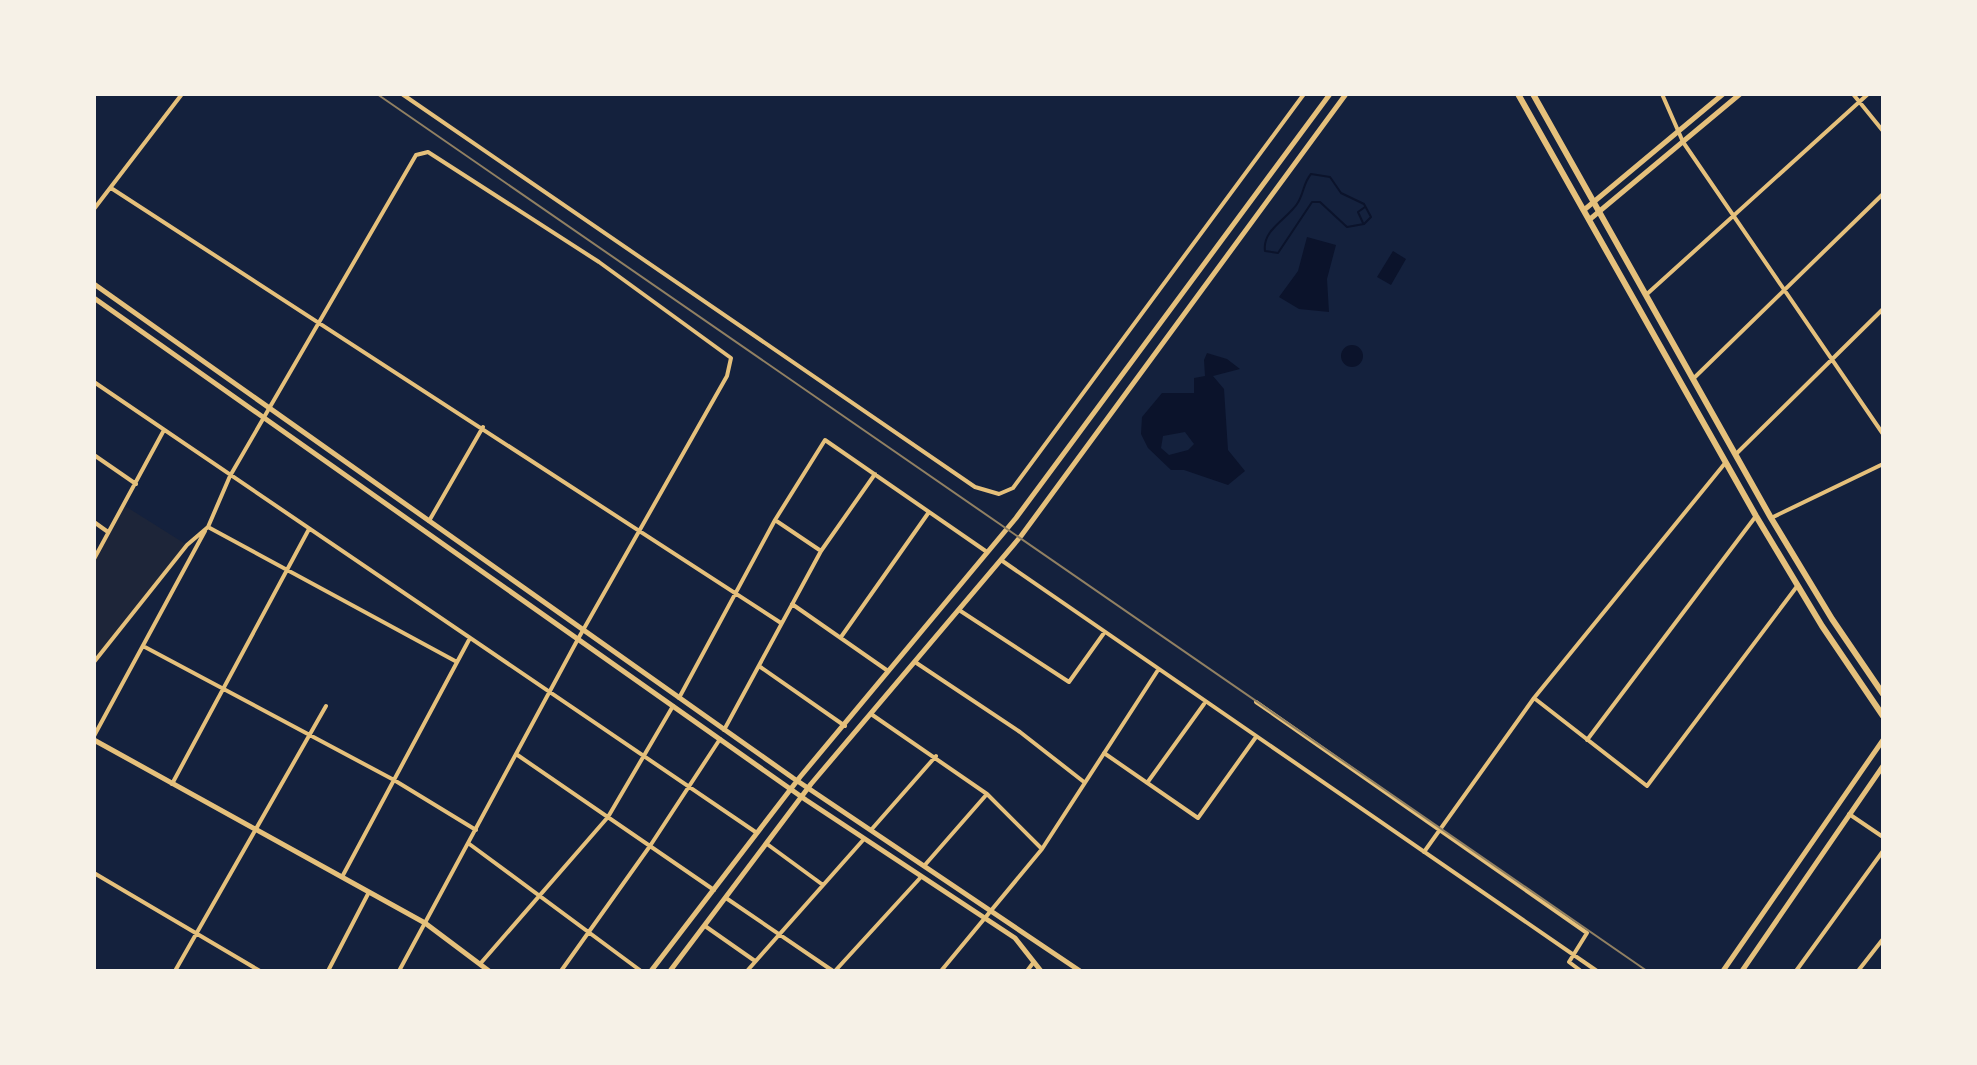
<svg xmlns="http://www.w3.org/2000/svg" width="1977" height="1065" viewBox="0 0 1977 1065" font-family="'Source Sans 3',sans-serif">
<rect width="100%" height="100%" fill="#14213d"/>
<path fill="#1d2539" d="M 125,506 L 187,545 L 94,662 L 94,559 Z"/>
<path fill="#0b132b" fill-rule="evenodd" d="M 1307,237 L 1336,245 L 1327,279 L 1329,312 L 1299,309 L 1279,297 L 1298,271 Z
M 1393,251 L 1406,259 L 1391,285 L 1377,277 Z
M1341 356a11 11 0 1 1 22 0a11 11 0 1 1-22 0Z
M 1207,353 L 1227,359 L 1240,369 L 1213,376 L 1224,389 L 1228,450 L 1245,471 L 1228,485 L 1184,470 L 1171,470 L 1148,448 L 1141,434 L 1142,417 L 1162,393 L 1194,393 L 1194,378 L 1205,376 L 1204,360 ZM 1185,432 L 1194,444 L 1188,450 L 1169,455 L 1161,448 L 1163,436 Z"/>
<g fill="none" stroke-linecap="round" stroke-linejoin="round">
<path stroke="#0b132b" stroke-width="2" d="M 1311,174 L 1330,177 L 1341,193 L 1364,204 L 1371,217 L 1364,224 L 1347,227 L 1320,202 L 1312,202 L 1278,253 L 1265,251 C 1262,230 1287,219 1297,204 C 1304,194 1303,183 1311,174 Z
M 1363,223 L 1358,212 L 1365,207"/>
<path stroke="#e5c07b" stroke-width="4" d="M 402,94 L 975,487 L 999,494 L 1013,488 L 1304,94
M 1662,94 L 1683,142 L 1883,434
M 1853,94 L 1883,131
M 111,188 L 781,623
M 94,209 L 182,94
M 1647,294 L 1868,94
M 1695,377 L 1883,194
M 94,382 L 757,833
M 1736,454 L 1883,309
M 94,455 L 136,484
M 1771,518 L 1883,464
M 775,520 L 821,551
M 429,521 L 483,427
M 94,522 L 108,532
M 208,527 L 457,662
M 94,559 L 164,430
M 1001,560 L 1597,971
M 792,604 L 888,671
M 959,610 L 1069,682 L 1104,633
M 841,637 L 929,512
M 143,646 L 394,780 L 476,830
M 94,662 L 187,545 L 208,527 L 230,476 L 416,155 L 428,152 L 599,262 L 731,358 L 727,376 L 578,639 L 399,971
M 915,662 L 1020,732 L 1084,782
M 759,666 L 845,726
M 679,698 L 775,520 L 825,440 L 987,552
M 1534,698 L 1647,786 L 1798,585
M 1256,702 L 1587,933 L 1569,962 L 1581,971
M 871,714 L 987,794 L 1041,848
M 724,730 L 821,551 L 875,474
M 94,736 L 205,531
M 1587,740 L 1756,516
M 1104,753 L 1198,818 L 1256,737
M 516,754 L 714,890
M 1147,783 L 1204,704
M 172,784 L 309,529
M 1849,814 L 1883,837
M 871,830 L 936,756
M 468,843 L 641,971
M 767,844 L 823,885
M 1424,852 L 1534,698 L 1726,462
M 924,866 L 987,794
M 94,873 L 260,971
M 342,877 L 470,638
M 726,898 L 833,971
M 705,926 L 755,961
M 480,964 L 608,817 L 673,706
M 175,971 L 326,706
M 328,971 L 369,892
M 561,971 L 650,846 L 720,739
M 747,971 L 864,839
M 835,971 L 921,877
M 941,971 L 1042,849 L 1158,670
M 1027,971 L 1033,963
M 1796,971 L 1883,851
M 1858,971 L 1883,939"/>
<path stroke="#e5c07b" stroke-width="5" d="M 1584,210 L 1723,94
M 1589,220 L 1740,94
M 94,740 L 425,923 L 489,971"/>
<path stroke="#e5c07b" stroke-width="5" d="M 94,284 L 793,778 L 1080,971
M 94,298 L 806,800 L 1015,938 L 1041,971
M 651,971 L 800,777 L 1016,518 L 1330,94
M 670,971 L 811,784 L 1021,536 L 1346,94
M 1723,971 L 1883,740
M 1742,971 L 1883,766"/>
<path stroke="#e5c07b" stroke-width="6" d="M 1518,94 L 1756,516 L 1822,626 L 1883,716
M 1533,94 L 1771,518 L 1832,619 L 1883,694"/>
<path stroke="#918062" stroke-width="2" d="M 377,94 L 1647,971"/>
</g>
<rect width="1977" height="1065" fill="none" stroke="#f6f1e7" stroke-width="192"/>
</svg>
